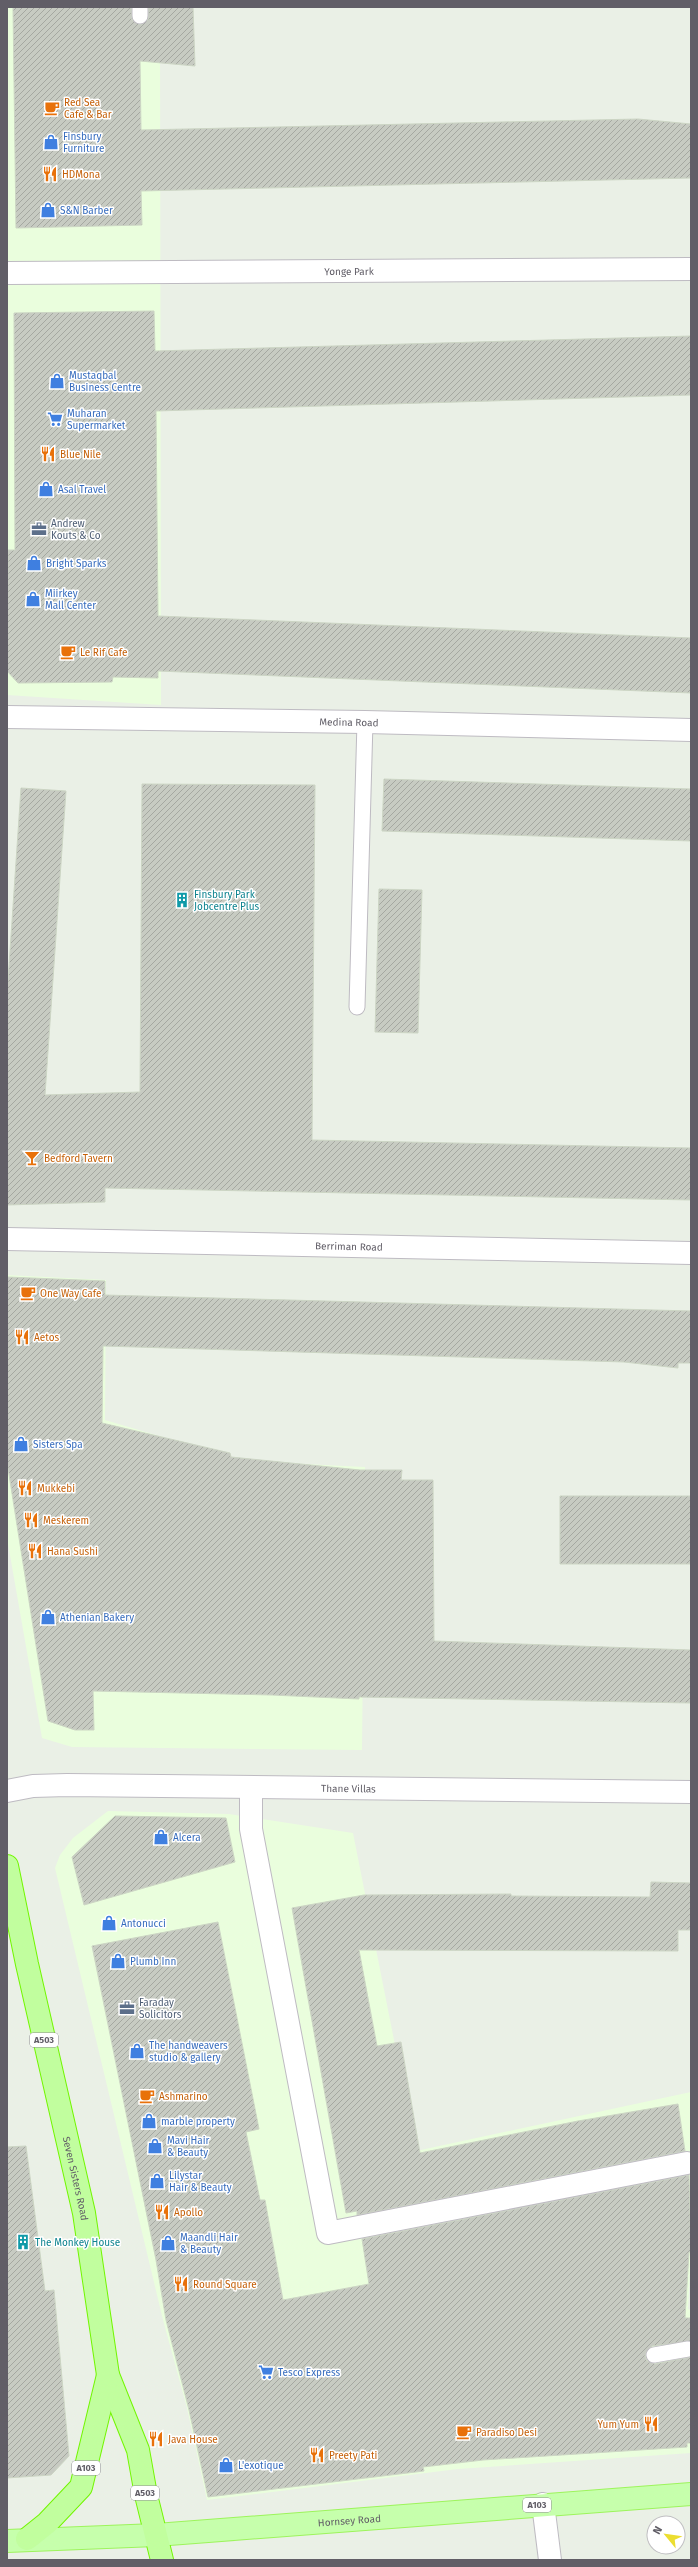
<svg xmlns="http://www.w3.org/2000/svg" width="698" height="2567" viewBox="0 0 698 2567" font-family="'Fira Sans',sans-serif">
<defs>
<pattern id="building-hatch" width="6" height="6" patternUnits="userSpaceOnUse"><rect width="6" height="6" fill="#c7cbc2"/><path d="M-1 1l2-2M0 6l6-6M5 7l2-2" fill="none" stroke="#a5a8a1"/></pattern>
</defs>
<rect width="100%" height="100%" fill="#eaf0e6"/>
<path fill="#eafedd" d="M 7,7 L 160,7 L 161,705 L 7,695 Z
M 7,1275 L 106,1280 L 105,1420 L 244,1461 L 365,1467 L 362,1750 L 72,1747 L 42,1738 L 7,1538 Z
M 108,1811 L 229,1814 L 353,1833 L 416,2151 L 691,2092 L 691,2253 L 688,2309 L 691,2310 L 691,2453 L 458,2469 L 207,2500 L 187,2408 L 163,2320 L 55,1868 L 60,1855 L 73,1838 Z"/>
<path fill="url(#building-hatch)" stroke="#ccd5c4" d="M 13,7 L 131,7 L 132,20 L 140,25 L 148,20 L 149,7 L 193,7 L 195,66 L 140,61 L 141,130 L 638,119 L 691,124 L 691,178 L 141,191 L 142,225 L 16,228 Z
M 154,311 L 155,351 L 691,336 L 691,395 L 156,411 L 158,616 L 691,638 L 691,693 L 158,671 L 158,678 L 113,677 L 112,682 L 18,683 L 7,671 L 8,550 L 15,550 L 14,313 Z
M 384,779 L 691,789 L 691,841 L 382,831 Z
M 142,784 L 315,785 L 312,1140 L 691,1148 L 691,1200 L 105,1188 L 105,1202 L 7,1205 L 7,995 L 21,788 L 66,791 L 45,1095 L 140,1092 Z
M 379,889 L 422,890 L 418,1033 L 375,1032 Z
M 7,1277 L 105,1281 L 105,1295 L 691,1311 L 691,1363 L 678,1363 L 678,1368 L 624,1362 L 103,1346 L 102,1423 L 230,1453 L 231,1457 L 360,1470 L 402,1470 L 401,1480 L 433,1480 L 434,1641 L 691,1650 L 691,1703 L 359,1697 L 359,1699 L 272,1695 L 93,1691 L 94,1730 L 75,1730 L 48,1721 L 7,1462 Z
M 560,1496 L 691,1496 L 691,1564 L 560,1564 Z
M 115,1816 L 226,1818 L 235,1862 L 84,1905 L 72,1857 Z
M 651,1882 L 691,1883 L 691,1930 L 678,1930 L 678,1951 L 359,1950 L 377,2046 L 401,2042 L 420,2153 L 578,2121 L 678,2104 L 685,2151 L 357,2215 L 357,2211 L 346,2213 L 292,1908 L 364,1895 L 511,1894 L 511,1896 L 650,1897 Z
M 218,1922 L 259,2129 L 246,2132 L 260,2200 L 265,2200 L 283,2300 L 369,2284 L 362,2239 L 689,2175 L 691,2252 L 689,2252 L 685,2318 L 691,2318 L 691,2341 L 652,2346 L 646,2352 L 645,2356 L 647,2361 L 655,2364 L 691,2357 L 691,2443 L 687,2443 L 687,2447 L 483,2460 L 423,2467 L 424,2471 L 208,2497 L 189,2410 L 166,2320 L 156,2260 L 92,1946 Z
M 26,2146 L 45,2291 L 54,2290 L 69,2456 L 51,2475 L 7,2478 L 7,2147 Z"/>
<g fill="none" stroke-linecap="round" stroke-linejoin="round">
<g stroke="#bebbc2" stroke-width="17">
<path id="service" d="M 140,16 L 140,7
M 357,1007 L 365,722
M 654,2355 L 688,2349"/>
</g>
<g stroke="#bebbc2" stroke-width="24">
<g id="minor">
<path id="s1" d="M 7,273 L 691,269"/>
<path id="s2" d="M 7,717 L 365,722 L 691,730"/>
<path id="s3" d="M 7,1239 L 691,1253"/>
<path d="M 251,1787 L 251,1829 L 328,2233 L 687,2163"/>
<path id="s4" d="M 7,1791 L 33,1786 L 67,1785 L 691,1792"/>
<path d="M 543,2504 L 550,2560"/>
</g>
</g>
<g stroke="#9df45c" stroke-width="24">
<g id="primary">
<path id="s5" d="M 7,2541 L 156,2535 L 691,2494"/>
</g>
</g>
<g stroke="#72f600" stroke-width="24">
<g id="trunk">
<path id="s6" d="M 7,1866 L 27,1964 L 84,2213 L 108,2375 L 138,2450 L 146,2495 L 162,2560"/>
<path d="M 27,2539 L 47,2523 L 81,2487 L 108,2375"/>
</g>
</g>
<use href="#service" stroke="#fff" stroke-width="15"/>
<use href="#minor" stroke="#fff" stroke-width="22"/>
<use href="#primary" stroke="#c6ffac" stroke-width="22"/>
<use href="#trunk" stroke="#c1fe9e" stroke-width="22"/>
</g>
<defs>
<g id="cafe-bare" transform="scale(1.2)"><path d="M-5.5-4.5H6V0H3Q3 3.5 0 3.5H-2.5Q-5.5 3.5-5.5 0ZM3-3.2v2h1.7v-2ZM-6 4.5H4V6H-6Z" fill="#e8710a" stroke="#fff" stroke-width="2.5" paint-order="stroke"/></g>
<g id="shop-bare" transform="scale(1.2)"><path d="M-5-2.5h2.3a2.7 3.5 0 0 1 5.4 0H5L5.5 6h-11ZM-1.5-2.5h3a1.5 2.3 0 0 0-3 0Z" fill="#3f7fe0" stroke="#fff" stroke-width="2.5" paint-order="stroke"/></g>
<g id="restaurant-bare" transform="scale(1.2)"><path d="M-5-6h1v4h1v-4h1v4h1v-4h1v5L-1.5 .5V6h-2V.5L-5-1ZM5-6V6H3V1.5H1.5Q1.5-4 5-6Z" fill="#e8710a" stroke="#fff" stroke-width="2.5" paint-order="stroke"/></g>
<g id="supermarket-bare" transform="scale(1.2)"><path d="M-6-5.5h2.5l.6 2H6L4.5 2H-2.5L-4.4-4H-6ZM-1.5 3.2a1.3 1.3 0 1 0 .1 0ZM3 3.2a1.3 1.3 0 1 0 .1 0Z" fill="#3f7fe0" stroke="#fff" stroke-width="2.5" paint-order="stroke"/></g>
<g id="office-bare" transform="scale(1.2)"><path d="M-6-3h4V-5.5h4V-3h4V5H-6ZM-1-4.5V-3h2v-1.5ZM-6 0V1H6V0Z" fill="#5c6f8a" stroke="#fff" stroke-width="2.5" paint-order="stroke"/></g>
<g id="building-bare" transform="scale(1.2)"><path d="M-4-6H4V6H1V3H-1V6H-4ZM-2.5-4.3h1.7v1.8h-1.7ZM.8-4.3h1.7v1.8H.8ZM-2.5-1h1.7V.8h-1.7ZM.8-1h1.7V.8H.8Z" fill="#0f9aa8" stroke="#fff" stroke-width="2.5" paint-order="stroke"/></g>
<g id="bar-bare" transform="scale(1.2)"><path d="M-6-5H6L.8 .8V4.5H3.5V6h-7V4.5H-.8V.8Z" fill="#e8710a" stroke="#fff" stroke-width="2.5" paint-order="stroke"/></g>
</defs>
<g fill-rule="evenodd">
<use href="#cafe-bare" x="52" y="108"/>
<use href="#shop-bare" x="51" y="142"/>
<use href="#restaurant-bare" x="50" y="174"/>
<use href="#shop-bare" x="48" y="210"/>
<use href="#shop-bare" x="57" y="381"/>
<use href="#supermarket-bare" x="55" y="419"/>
<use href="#restaurant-bare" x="48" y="454"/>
<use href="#shop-bare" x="46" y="489"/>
<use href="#office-bare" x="39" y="529"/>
<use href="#shop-bare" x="34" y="563"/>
<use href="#shop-bare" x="33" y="599"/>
<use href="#cafe-bare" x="68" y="652"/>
<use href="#building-bare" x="182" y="900"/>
<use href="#bar-bare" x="32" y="1158"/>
<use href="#cafe-bare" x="28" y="1293"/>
<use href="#restaurant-bare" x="22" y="1337"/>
<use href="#shop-bare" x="21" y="1444"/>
<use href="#restaurant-bare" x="25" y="1488"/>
<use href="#restaurant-bare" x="31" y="1520"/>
<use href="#restaurant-bare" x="35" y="1551"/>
<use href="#shop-bare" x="48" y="1617"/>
<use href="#shop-bare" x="161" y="1837"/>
<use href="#shop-bare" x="109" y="1923"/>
<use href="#shop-bare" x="118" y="1961"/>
<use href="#office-bare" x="127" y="2008"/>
<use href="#shop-bare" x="137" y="2051"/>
<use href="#cafe-bare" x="147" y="2096"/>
<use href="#shop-bare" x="149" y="2121"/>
<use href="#shop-bare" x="155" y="2146"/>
<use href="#shop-bare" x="157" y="2181"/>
<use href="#restaurant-bare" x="162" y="2212"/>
<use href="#building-bare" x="23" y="2242"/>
<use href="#shop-bare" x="168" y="2243"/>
<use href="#restaurant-bare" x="181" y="2284"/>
<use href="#supermarket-bare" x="266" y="2372"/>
<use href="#restaurant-bare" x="651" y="2424"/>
<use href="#cafe-bare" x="464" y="2432"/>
<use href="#restaurant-bare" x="156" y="2439"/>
<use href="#restaurant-bare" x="317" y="2455"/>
<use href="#shop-bare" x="226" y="2465"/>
</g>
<g text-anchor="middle" stroke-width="3" stroke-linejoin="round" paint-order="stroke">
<g fill="#fff" stroke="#908e95" stroke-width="1">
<rect x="30" y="2033" width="28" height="14" rx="3"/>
<rect x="72" y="2461" width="28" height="14" rx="3"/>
<rect x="131" y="2486" width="28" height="14" rx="3"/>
<rect x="523" y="2498" width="28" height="14" rx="3"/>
</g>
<g font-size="9" font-weight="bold" fill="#615e67">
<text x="44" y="2043">A503</text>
<text x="86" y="2471">A103</text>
<text x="145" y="2496">A503</text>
<text x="537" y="2508">A103</text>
</g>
<g font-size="10" fill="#c56008" stroke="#fff" text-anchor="start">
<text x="64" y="106">Red Sea<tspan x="64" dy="12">Cafe &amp; Bar</tspan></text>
<text x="62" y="178">HDMona</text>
<text x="60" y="458">Blue Nile</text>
<text x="80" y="656">Le Rif Cafe</text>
<text x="44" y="1162">Bedford Tavern</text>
<text x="40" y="1297">One Way Cafe</text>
<text x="34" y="1341">Aetos</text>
<text x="37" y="1492">Mukkebi</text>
<text x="43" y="1524">Meskerem</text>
<text x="47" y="1555">Hana Sushi</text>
<text x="159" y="2100">Ashmarino</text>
<text x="174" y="2216">Apollo</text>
<text x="193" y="2288">Round Square</text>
<text x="639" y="2428" text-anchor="end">Yum Yum</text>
<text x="476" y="2436">Paradiso Desi</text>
<text x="168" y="2443">Java House</text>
<text x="329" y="2459">Preety Pati</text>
</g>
<g font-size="10" fill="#366cbe" stroke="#fff" text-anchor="start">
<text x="63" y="140">Finsbury<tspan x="63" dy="12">Furniture</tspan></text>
<text x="60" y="214">S&amp;N Barber</text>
<text x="69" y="379">Mustaqbal<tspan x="69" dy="12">Business Centre</tspan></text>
<text x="67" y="417">Muharan<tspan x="67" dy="12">Supermarket</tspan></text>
<text x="58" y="493">Asal Travel</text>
<text x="46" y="567">Bright Sparks</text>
<text x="45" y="597">Miirkey<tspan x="45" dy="12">Mall Center</tspan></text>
<text x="33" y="1448">Sisters Spa</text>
<text x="60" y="1621">Athenian Bakery</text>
<text x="173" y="1841">Alcera</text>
<text x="121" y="1927">Antonucci</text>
<text x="130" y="1965">Plumb Inn</text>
<text x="149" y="2049">The handweavers<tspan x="149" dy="12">studio &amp; gallery</tspan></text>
<text x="161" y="2125">marble property</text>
<text x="167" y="2144">Mavi Hair<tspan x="167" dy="12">&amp; Beauty</tspan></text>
<text x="169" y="2179">Lilystar<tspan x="169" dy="12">Hair &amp; Beauty</tspan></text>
<text x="180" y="2241">Maandli Hair<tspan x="180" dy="12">&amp; Beauty</tspan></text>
<text x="278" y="2376">Tesco Express</text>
<text x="238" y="2469">L'exotique</text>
</g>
<g font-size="10" fill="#615e67" stroke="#fff">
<text dy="4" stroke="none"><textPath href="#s1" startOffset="342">Yonge Park</textPath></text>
<text dy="4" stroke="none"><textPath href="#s2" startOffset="342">Medina Road</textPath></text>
<text dy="4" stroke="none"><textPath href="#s3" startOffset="342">Berriman Road</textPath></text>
<text dy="4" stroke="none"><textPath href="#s4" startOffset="342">Thane Villas</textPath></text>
<text dy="4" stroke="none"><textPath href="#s6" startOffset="320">Seven Sisters Road</textPath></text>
<text dy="4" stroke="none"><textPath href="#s5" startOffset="343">Hornsey Road</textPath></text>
</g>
<g font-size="10" fill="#4e5e75" stroke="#fff" text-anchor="start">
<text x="51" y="527">Andrew<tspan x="51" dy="12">Kouts &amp; Co</tspan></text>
<text x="139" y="2006">Faraday<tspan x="139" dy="12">Solicitors</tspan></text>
</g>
<g font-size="10" fill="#0d838f" stroke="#fff" text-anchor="start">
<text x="194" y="898">Finsbury Park<tspan x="194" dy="12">Jobcentre Plus</tspan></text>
<text x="35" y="2246">The Monkey House</text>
</g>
</g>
<rect width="698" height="2567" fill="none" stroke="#615e67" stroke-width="16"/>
<g transform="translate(666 2535) rotate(299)"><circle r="19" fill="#ffffff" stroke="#c0bfc2"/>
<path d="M0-3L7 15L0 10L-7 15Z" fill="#ecde30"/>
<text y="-6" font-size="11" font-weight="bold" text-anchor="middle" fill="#615e67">N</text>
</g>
</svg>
